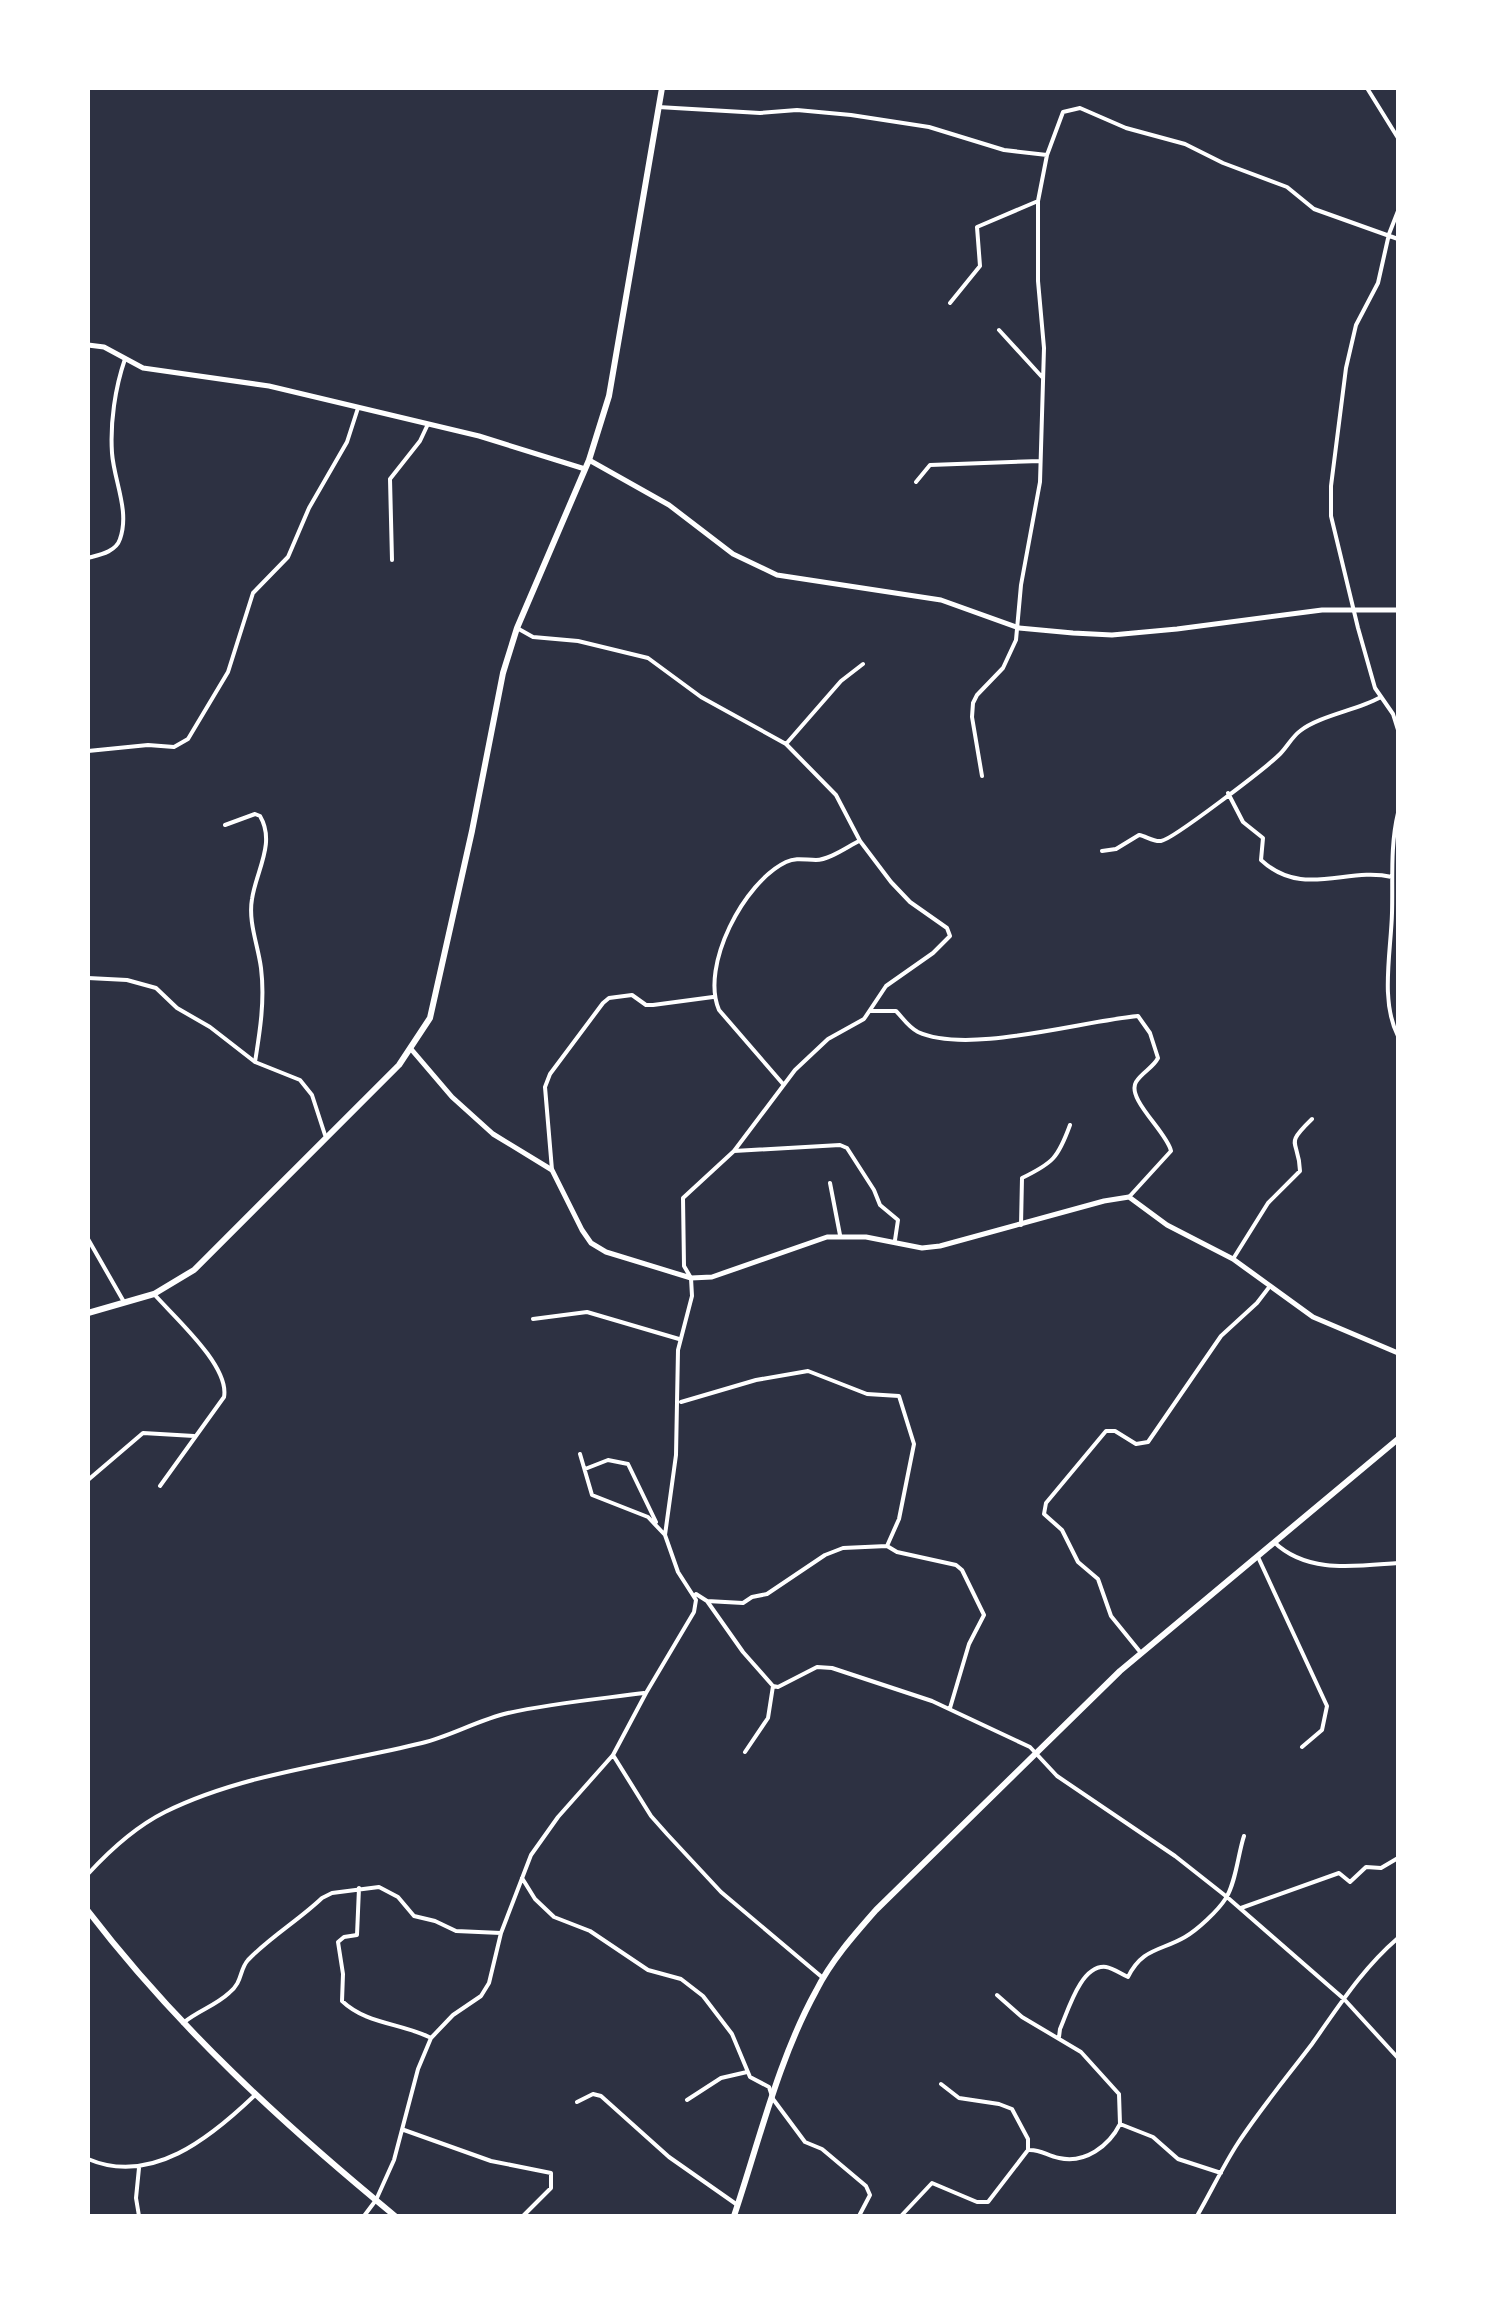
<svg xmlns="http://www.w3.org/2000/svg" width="1486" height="2304" viewBox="0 0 1486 2304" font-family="Ubuntu,sans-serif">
<rect width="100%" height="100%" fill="#2d3142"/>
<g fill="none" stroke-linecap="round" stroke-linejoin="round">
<path stroke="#fff" stroke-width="4" d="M 1367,88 L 1398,138
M 658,107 L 760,113 L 797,110 L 851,115 L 929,127 L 1004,150 L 1047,155
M 1398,211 L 1389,234 L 1378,283 L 1356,325 L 1346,368 L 1331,486 L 1331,516 L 1358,628 L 1375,688 L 1393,714 L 1398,730
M 950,303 L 980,266 L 977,227 L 1038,201
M 999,330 L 1042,377
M 916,482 L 930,465 L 1040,461
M 88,558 C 99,555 116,552 120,539 C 130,511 114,481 112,453 C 110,423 115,388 125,359
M 392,560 L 390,479 L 420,441 L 428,424
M 786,744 L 841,681 L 863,664
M 88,751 L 148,745 L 174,747 L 188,739 L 228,672 L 253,593 L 288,557 L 309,508 L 347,442 L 358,408
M 982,776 L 972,717 L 973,703 L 977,695 L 1003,668 L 1016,640 L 1021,585 L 1040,482 L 1044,348 L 1038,281 L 1038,201 L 1047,155 L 1063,112 L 1080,108 L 1126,128 L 1185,144 L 1223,163 L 1287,187 L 1314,209 L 1398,239
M 1228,793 L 1243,822 L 1263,838 L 1261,860 C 1303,899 1347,866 1392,877
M 1398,813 C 1390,846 1393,880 1392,913 C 1391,952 1380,1001 1398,1036
M 225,825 L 255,814 L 260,816 C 276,843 256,871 252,899 C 248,922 258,945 261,968 C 265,1000 260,1031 255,1062
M 1102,851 L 1116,849 L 1139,835 C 1146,836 1153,842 1161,841 C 1172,840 1267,767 1280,754 C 1287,747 1292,737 1300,731 C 1319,716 1357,710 1379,698
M 88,978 L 127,980 L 156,988 L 177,1008 L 210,1027 L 255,1062 L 300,1080 L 312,1095 L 325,1135
M 870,1011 L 896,1011 C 903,1018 908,1027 918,1032 C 968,1055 1082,1021 1138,1016 L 1150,1033 L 1158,1058 C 1153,1068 1142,1072 1136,1082 C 1126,1099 1167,1132 1171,1151 L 1129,1197
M 783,1084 L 719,1010 C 700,966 744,882 786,862 C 797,857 805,860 816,860 C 829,860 847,847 859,841
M 734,1151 L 840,1145 L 847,1148 L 874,1190 L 880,1205 L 898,1220 L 895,1240
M 552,1170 L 545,1087 L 550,1074 L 603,1003 L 609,998 L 632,995 L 646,1005 L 653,1005 L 713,997
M 830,1183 L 840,1235
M 1021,1225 L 1022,1178 C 1053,1163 1058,1158 1070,1125
M 88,1239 L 124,1302
M 1233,1259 L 1268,1203 L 1300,1171 C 1299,1139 1283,1147 1312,1119
M 154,1294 C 174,1317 230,1366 224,1397 L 160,1486
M 533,1319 L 587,1312 L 679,1339
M 681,1402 L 756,1380 L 808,1371 L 867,1394 L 899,1396 L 914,1444 L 899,1519 L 887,1546
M 580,1454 L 592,1495 L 648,1517 L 665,1535
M 585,1469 L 608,1460 L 628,1464 L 656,1522
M 88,1480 L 143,1433 L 194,1436
M 1274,1542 C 1307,1574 1355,1566 1398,1563
M 1258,1557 L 1327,1706 L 1322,1730 L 1302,1747
M 696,1594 L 707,1601 L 743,1603 L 752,1597 L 767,1594 L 825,1555 L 843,1548 L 887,1546 L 897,1552 L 956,1565 L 962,1570 L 984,1615 L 969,1644 L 950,1708
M 707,1601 L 743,1652 L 773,1686 L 778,1687 L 817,1667 L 832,1668 L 932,1701 L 1030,1747 L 1057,1776 L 1175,1856 L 1227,1897 L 1344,1999 L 1398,2058
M 1141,1653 L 1111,1616 L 1098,1579 L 1078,1562 L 1062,1530 L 1044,1514 L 1046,1503 L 1106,1431 L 1115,1431 L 1136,1444 L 1148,1442 L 1221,1336 L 1257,1303 L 1270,1286
M 745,1752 L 768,1718 L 773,1686
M 613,1755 L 651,1816 L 667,1834 L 721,1892 L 823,1978
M 88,1874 C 110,1850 135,1827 165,1812 C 244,1773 337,1764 422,1743 C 451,1736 478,1720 508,1713 C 553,1703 599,1699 644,1693
M 522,1878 L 535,1899 L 554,1917 L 590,1931 L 648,1970 L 681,1979 L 703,1996 L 732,2034 L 750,2077 L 769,2087 L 773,2099 L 805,2142 L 822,2149 L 866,2186 L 870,2195 L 859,2216
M 359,1888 L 357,1935 L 344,1937 L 338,1942 L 343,1974 L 342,2001 C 366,2024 400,2023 429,2037
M 1241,1908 L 1339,1873 L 1350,1882 L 1366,1867 L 1381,1868 L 1398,1858
M 997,1995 L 1022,2017 L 1081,2052 L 1119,2094 L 1120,2124 C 1109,2146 1085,2164 1059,2158 C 1047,2156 1041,2149 1028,2150
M 183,2023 C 199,2010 215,2006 229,1993 C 243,1982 239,1970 248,1960 C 270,1937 299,1920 322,1898 L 332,1893 L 379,1887 L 398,1897 L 414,1916 L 435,1921 L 456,1931 L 501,1933
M 1059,2037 L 1060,2029 C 1068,2011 1081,1964 1106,1967 C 1113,1968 1121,1974 1128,1977 C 1142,1948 1161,1951 1185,1937 C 1197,1930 1218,1911 1226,1898 C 1236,1882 1238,1854 1244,1836
M 687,2100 L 721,2078 L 747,2072
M 577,2102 L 593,2094 L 601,2096 L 669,2157 L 736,2204
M 1120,2124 L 1153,2137 L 1178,2159 L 1221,2173
M 404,2130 L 491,2161 L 551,2173 L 551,2188 L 523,2216
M 88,2159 C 151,2186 210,2138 254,2096
M 139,2168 L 136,2198 L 139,2216
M 364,2216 L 376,2200 L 394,2160 L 418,2069 L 431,2038 L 453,2015 L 481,1996 L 489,1983 L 501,1933 L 531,1855 L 558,1817 L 613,1755 L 646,1693 L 694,1612 L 696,1600 L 678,1572 L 665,1535 L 676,1455 L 678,1350 L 692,1296 L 691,1278 L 684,1266 L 683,1198 L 734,1151 L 795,1070 L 828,1039 L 864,1019 L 886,986 L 933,953 L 950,936 L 947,928 L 910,902 L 891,882 L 860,841 L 836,795 L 786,744 L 701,697 L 648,658 L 578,641 L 533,637 L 517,628
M 901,2216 L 932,2183 L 977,2202 L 988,2202 L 1028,2150 L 1028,2139 L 1012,2109 L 999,2104 L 959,2098 L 941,2084
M 1197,2216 C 1211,2192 1223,2166 1238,2143 C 1261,2108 1287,2077 1312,2044 C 1339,2006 1362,1969 1398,1938"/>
<path stroke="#fff" stroke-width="5" d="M 88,345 L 104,347 L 143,368 L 269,386 L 479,436 L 585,469
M 589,460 L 669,505 L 733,554 L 777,575 L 941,600 L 1019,628 L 1073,633 L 1112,635 L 1177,629 L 1322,610 L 1398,610
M 411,1049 L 452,1097 L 493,1134 L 552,1170 L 582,1230 L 591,1243 L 606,1252 L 691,1278 L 712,1277 L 827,1237 L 866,1237 L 922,1248 L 940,1246 L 1104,1201 L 1129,1197 L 1167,1225 L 1233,1259 L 1313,1317 L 1398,1353"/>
<path stroke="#fff" stroke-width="6" d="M 88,1313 L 154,1294 L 194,1270 L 399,1065 L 430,1018 L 472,831 L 503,673 L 517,628 L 589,460 L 609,396 L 662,88
M 88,1911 C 177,2027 283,2124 395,2216
M 734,2216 C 759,2142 778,2060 816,1991 C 831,1961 854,1935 876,1910 L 1120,1671 L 1398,1439"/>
</g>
<rect width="1486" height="2304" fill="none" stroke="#ffffff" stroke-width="180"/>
</svg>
